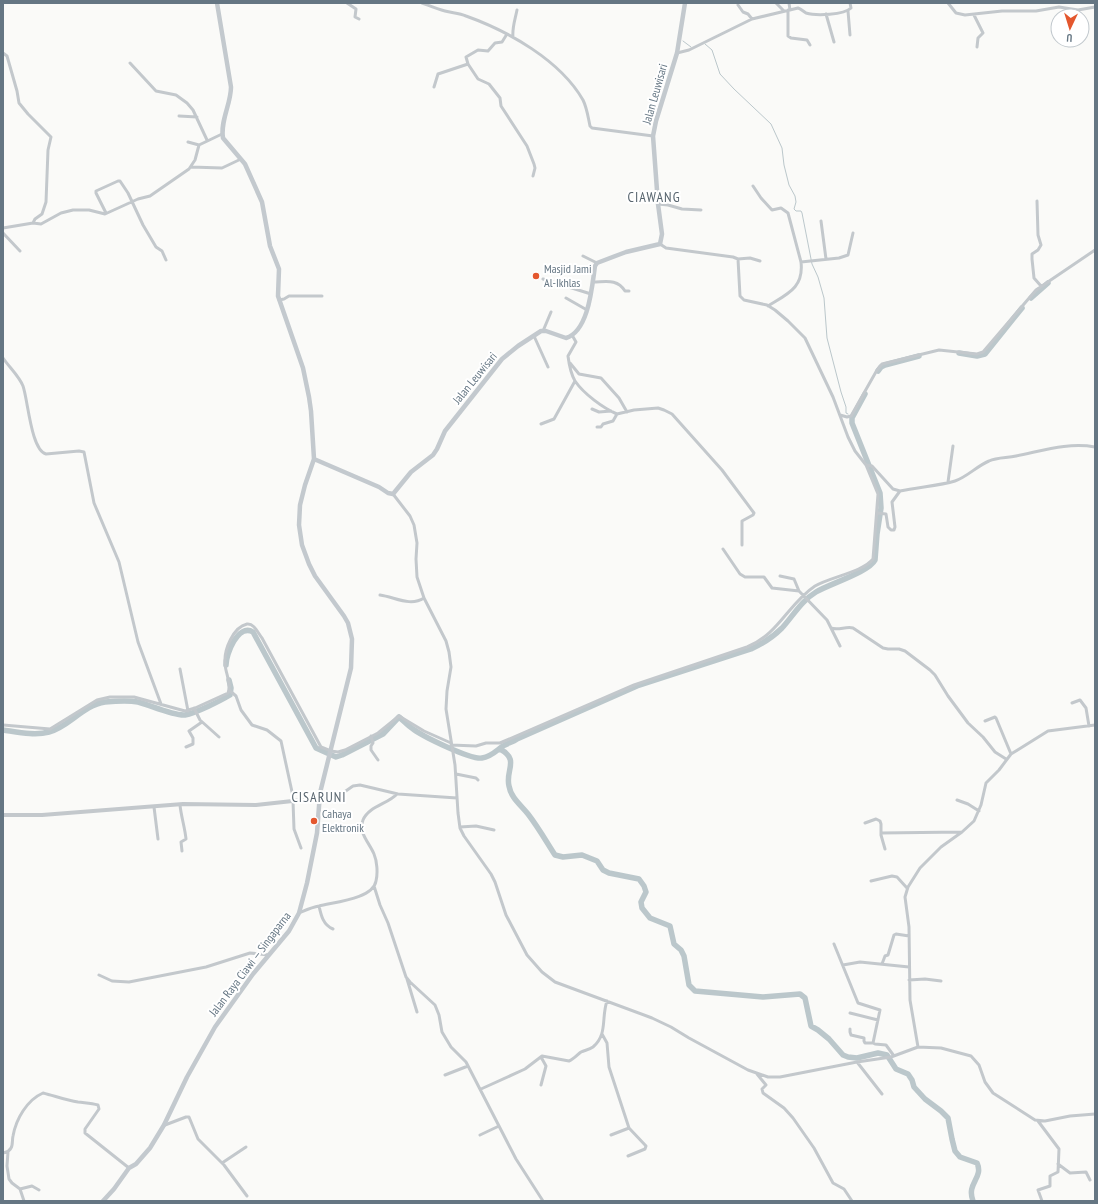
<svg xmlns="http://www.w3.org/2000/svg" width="1098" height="1204" viewBox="0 0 1098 1204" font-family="'PT Sans Narrow',sans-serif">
<rect width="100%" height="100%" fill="#fafaf8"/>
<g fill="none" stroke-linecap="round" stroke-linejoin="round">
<path stroke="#bbc7cb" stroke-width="1" d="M 683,41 L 691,47
M 705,44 L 712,50 L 720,74 L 734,89 L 771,124 L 782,148 L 784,165 L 789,185 L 795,196 L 796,202 L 794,209 L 796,211 L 801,211 L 802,213 L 812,264 L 818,277 L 824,298 L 827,338 L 841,392 L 846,407 L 846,413 L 848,414"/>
<path stroke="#bbc7cb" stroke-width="5.5" d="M 1031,298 L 1048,283
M 959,353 L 977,356 L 985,354 L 1022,308
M 878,371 L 881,367 L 885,365 L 919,356
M 226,665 C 226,654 238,623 253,632 L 316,748 L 336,757 L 342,755 L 383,734 L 399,717 C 404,721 408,726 413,729 C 424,737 471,760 482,758 C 491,757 496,751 503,746 C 508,743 513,742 517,739 L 637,686 L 751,649 C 762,644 773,637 782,628 C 793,616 801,601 816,592 C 829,584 869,572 875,560 L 877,534 L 881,508 L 880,493 L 852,423 L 852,418 L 865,394
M 3,730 C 17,732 35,736 49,732 C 69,727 83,705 105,702 C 115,701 128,700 138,702 C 150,705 173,716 185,715 C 196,713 220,701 230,695 L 231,688 L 229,680
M 500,749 C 520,760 505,770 509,786 C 511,798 521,805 528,814 C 538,827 546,841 555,855 L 563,857 L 582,855 L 597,861 L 603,870 L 609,873 L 639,879 L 644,886 L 646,892 L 641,902 L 642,908 L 650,918 L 670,926 L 674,944 L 681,950 L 684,956 L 689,985 L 695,991 L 763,997 L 800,994 L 805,998 L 811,1026 L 818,1030 L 829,1039 L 843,1055 L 848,1057 L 857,1058 L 878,1053 L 887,1055 L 896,1069 L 908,1074 L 912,1080 L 914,1087 L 925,1099 L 941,1111 L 948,1118 L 952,1139 L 955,1151 L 960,1157 L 977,1163 C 984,1178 966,1183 973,1201"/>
<path stroke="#c3c8cc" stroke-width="3" d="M 347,3 L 356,9 L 355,17 L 359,19
M 422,3 C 430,6 437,9 445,11 C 452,13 459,13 466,16 C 508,31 560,60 583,100 C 587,108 588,117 590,126 L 592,128 L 653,136
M 776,3 L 784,11
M 789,3 L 790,10
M 948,3 L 956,13 L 965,15 L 1002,11 L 1036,11 L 1059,7 L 1078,10 L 1095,7
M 738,5 L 743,12 L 748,14 L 752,19
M 788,10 L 788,36 L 791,38 L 807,40 L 810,45
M 848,11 L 850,35
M 826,14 L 834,42
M 974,15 L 983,33 L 978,38 L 977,47
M 513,37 C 512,28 515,20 517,10
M 3,53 L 7,56 L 17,91 L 19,103 L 28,114 L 51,137 L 48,150 L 46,202 L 42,214 L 35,219 L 33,223
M 677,53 L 689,50 L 752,19 L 798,8 C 801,9 803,11 806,13 C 816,16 844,15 851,8 L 850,3
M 130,63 L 156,91 L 176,95 L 187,103 L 193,110 L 207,140
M 468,64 L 478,79 L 489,84 L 500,98 L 501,106 L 527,146 L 534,164 L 535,168 L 533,176
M 434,87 L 438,74 L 468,64 L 466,57 L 478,50 L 488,51 L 495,43 L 502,42 L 507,34
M 179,116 L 197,117
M 188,142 L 199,145
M 191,167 L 222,168 L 241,159
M 753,186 L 761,198 L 772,210 L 781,208 L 788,213 L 801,262
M 1037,201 L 1038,235 L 1041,245 L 1038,250 L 1032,254 L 1032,259 L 1034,278 L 1041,286
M 658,204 L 668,205 L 682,209 L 701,210
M 663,204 L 664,195 L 677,196
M 106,213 L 96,193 L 96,191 L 118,181 L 120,181 L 128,193 L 143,225 L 156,247 L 162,251 L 166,260
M 821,221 L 826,259
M 3,228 L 33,223 L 41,224 L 61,213 L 73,210 L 89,210 L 105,214 L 138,199 L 150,196 L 189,169 L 195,160 L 199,145 L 222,134
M 3,233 L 20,251
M 660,244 L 666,248 L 733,257 L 738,259 L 740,296 L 744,300 L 767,305 L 775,310 L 788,321 L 805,338 L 833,397 L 848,437 L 855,451 L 866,465 L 872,466 L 893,489 L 900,491 C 917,487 939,486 955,481 C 967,477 977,466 989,461 C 997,457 1007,458 1016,456 C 1042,451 1068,442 1095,447
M 583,256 L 597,263
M 738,259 L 750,258 L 760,261
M 543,279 L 591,294
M 593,282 C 605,282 617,278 625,291 L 629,291
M 566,298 L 587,310
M 279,300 L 284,299 L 289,296 L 322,296
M 768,306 C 787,294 804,288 801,262 L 839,258 L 848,255 L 853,233
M 543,331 L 551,312
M 572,335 L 576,342 L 568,356 C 569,364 571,374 575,381 C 584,394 603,408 617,414 L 634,410 L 658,408 L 664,410 L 672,414 L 722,470 L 754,513 L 753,515 L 742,521 L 742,545
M 534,336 L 548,367
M 3,358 C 9,367 19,376 23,386 C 28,400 31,450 46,454 L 79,451 L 84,452 L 94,503 L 119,562 L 138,642 L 161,704
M 570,363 L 579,374 L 601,378 L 619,398 L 627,412
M 592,409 L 599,412 L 611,411
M 840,415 L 847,417 L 851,416 L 877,370 L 882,364 L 939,350 L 977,354 L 983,352 L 1036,290 L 1095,250
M 541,424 L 554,419 L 575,381
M 597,427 L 601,427 L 603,424 L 613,421 L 617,414
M 948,482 L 953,446
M 393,494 L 410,516 L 414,525 L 417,543 L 416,559 L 417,577 L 424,598 L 446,641 L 449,652 L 451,667 L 447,691 L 446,709 L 455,765 L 458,813 L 460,828 L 464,836 L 491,874 L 495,882 L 506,915 L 527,955 L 542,972 L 555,982 L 652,1018 L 671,1027 L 689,1038 L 748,1070 L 768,1077 L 780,1077 L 857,1062 L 891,1057 L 918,1047 L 941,1048 L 971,1056 L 979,1065 L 985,1082 L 993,1093 L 1035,1120 L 1045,1121 L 1070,1116 L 1095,1114
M 877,513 L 886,514 L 888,527 L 891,530 L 894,530 L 895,527 L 892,502 L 900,491
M 723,549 L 740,574 L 745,577 L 764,577 L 772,588 L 799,591 L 827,620 L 831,628 C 838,631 846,626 853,628 L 883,648 L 888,649 L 899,649 L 905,651 L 930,670 L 935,675 L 948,696 L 968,723 L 983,737 L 995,752 L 1006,759
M 780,576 L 794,579 L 799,591
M 380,595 C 395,597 410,607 424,598
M 831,628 L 840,646
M 180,669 L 188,711
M 229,690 L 236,696 L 241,710 L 252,725 L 267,730 L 281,741 L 294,801
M 1072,703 L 1080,700 L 1086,708 L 1089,726
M 194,708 L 200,720 L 219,737
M 985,721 L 995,717 L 996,718 L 1011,754
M 3,725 L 50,729 L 97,700 L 110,697 L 134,697 L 185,711 L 195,708 L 228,693 C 232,683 225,673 225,663 C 224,650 233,627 247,624 C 254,623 258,633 262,638 L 321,747 L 331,751 L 338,752 L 345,750 L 378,733 L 399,716 L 424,731 L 451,743
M 371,736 L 373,743 L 371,746 L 371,750 L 378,760
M 451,745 L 476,746 L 486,743 L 500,743 L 634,685 L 747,647 C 779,634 788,604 815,586 C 830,577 863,572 873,559 L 878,494 L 866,465
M 186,747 L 193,744 L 193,738 L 189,731 L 202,722
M 456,774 L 476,778 L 478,780
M 320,798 L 340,795 L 353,786 L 360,785 L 398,794 L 457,798
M 957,800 L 968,804 L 979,811
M 293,801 L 294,829 L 301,848
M 180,805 C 181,816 185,828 186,839 L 181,842 L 182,851
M 154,807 L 158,839
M 865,823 L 876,819 L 880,821 L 881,824 L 881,835 L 885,849
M 460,827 L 476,826 L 494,830
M 881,833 L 962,832
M 871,881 L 892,876 L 897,877 L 907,888
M 374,886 L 380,905 L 388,923 L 406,977 L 410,982 L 435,1005 L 439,1015 L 442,1032 L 451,1047 L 466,1062 L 516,1159 L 543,1201
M 319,906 C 321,915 323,925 333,929
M 299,913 C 306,910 312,907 319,906 C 334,902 373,899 376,881 C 378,873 377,861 374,854 C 369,842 358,833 363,820 C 369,806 388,804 397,794
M 834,944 L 858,1003 L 880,1010 L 873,1043 L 875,1044 L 886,1045 L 894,1056
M 882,964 L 885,956 L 888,955 L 894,935 L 896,934 L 909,936
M 843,965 L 860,962 L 909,967
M 99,975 L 112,981 L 129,982 L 206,967 L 250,953 L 269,955
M 407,979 L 417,1012
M 909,980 L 925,979 L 941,981
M 850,1013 L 878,1020
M 850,1029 L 850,1032 L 851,1035 L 864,1038 L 864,1041 L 865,1043 L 873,1043
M 602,1034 L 607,1043 L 609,1067 L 629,1128 L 646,1146 L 645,1149 L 628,1156
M 918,1047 L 910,1000 L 909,927 L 905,897 L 908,887 L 920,868 L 941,847 L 962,832 L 974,821 L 981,805 L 986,783 L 999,770 L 1011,754 L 1048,731 L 1095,725
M 541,1057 L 546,1066 L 541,1085
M 857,1062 L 882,1094
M 757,1074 L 766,1085 L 762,1089 L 763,1093 L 784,1108 L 793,1118 L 814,1148 L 833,1183 L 844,1189 L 852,1201
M 445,1075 L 468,1066
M 481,1089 L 525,1069 L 542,1056 L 569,1061 C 574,1059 577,1055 581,1052 C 585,1050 589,1050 593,1047 C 608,1034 601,1018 607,1001
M 1038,1121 L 1059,1149 L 1058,1172 L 1050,1176 L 1050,1186 L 1038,1190 L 1042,1201
M 165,1125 L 186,1117 L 189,1117 L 198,1139 L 224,1165 L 247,1196
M 480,1135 L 499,1126
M 611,1135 L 629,1128
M 8,1152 L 7,1166 L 9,1179 L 12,1183 L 20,1189 L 24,1201
M 3,1153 C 6,1152 9,1152 11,1148 C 13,1145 12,1140 13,1136 C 16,1119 27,1100 43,1093 C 55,1096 66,1100 78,1102 C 85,1103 91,1103 98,1105 L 99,1109 L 85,1129 L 85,1133 L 129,1168
M 222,1163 L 246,1147
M 1058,1164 L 1070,1173 L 1086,1172 L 1090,1180
M 20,1189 L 32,1186 L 39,1190"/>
<path stroke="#c3c8cc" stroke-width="4" d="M 3,815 L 42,815 L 183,804 L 256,805 L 320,798"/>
<path stroke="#c3c9ce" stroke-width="4.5" d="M 314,459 L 379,487 L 388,493 L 393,494 L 411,472 L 433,455 L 437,449 L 445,431 L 502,359 L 518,346 L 541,331 L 546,331 L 566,338 C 589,331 592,286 595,266 L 597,263 L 626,252 L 660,244 L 662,234 L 658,204 L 653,136 L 656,121 L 677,53 L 685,3
M 103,1201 L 114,1189 L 129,1168 L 136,1164 L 150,1148 L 164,1125 L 187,1077 L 215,1027 L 253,974 L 289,931 L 299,913 L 307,883 L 317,833 L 320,793 L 351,668 L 352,639 L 348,623 L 344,616 L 315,576 L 309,564 L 302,545 L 299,525 L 300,505 L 305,485 L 314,459 L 311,411 L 309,397 L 303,368 L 278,296 L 279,269 L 270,246 L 262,202 L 245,164 L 223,138 C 220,121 231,104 231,87 L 217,3"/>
</g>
<g fill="#e4572e" stroke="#fff" stroke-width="1.5">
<circle cx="536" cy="276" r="4"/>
<circle cx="314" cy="821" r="4"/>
</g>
<g text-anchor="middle" stroke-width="4" stroke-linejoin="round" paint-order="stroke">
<g font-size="12" fill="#657683" stroke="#fff">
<text transform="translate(655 94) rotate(-74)" y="4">Jalan Leuwisari</text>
<text transform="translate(475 378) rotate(-51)" y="4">Jalan Leuwisari</text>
<text transform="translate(250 964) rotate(-53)" y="4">Jalan Raya Ciawi — Singaparna</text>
</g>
<g font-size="12" fill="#657683" stroke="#fff" text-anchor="start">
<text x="544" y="273">Masjid Jami<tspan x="544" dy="14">Al-Ikhlas</tspan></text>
<text x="322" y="818">Cahaya<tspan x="322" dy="14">Elektronik</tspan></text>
</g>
<g font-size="14" letter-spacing="1" fill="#57646e" stroke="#fff">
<text x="654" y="202">CIAWANG</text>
<text x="319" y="802">CISARUNI</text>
</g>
</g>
<rect width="1098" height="1204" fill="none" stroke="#657683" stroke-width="8"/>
<g transform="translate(1070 28) rotate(184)"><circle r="19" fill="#ffffff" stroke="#c1c8cd"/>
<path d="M0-3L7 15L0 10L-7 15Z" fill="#e4572e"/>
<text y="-6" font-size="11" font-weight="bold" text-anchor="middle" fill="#657683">U</text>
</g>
</svg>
